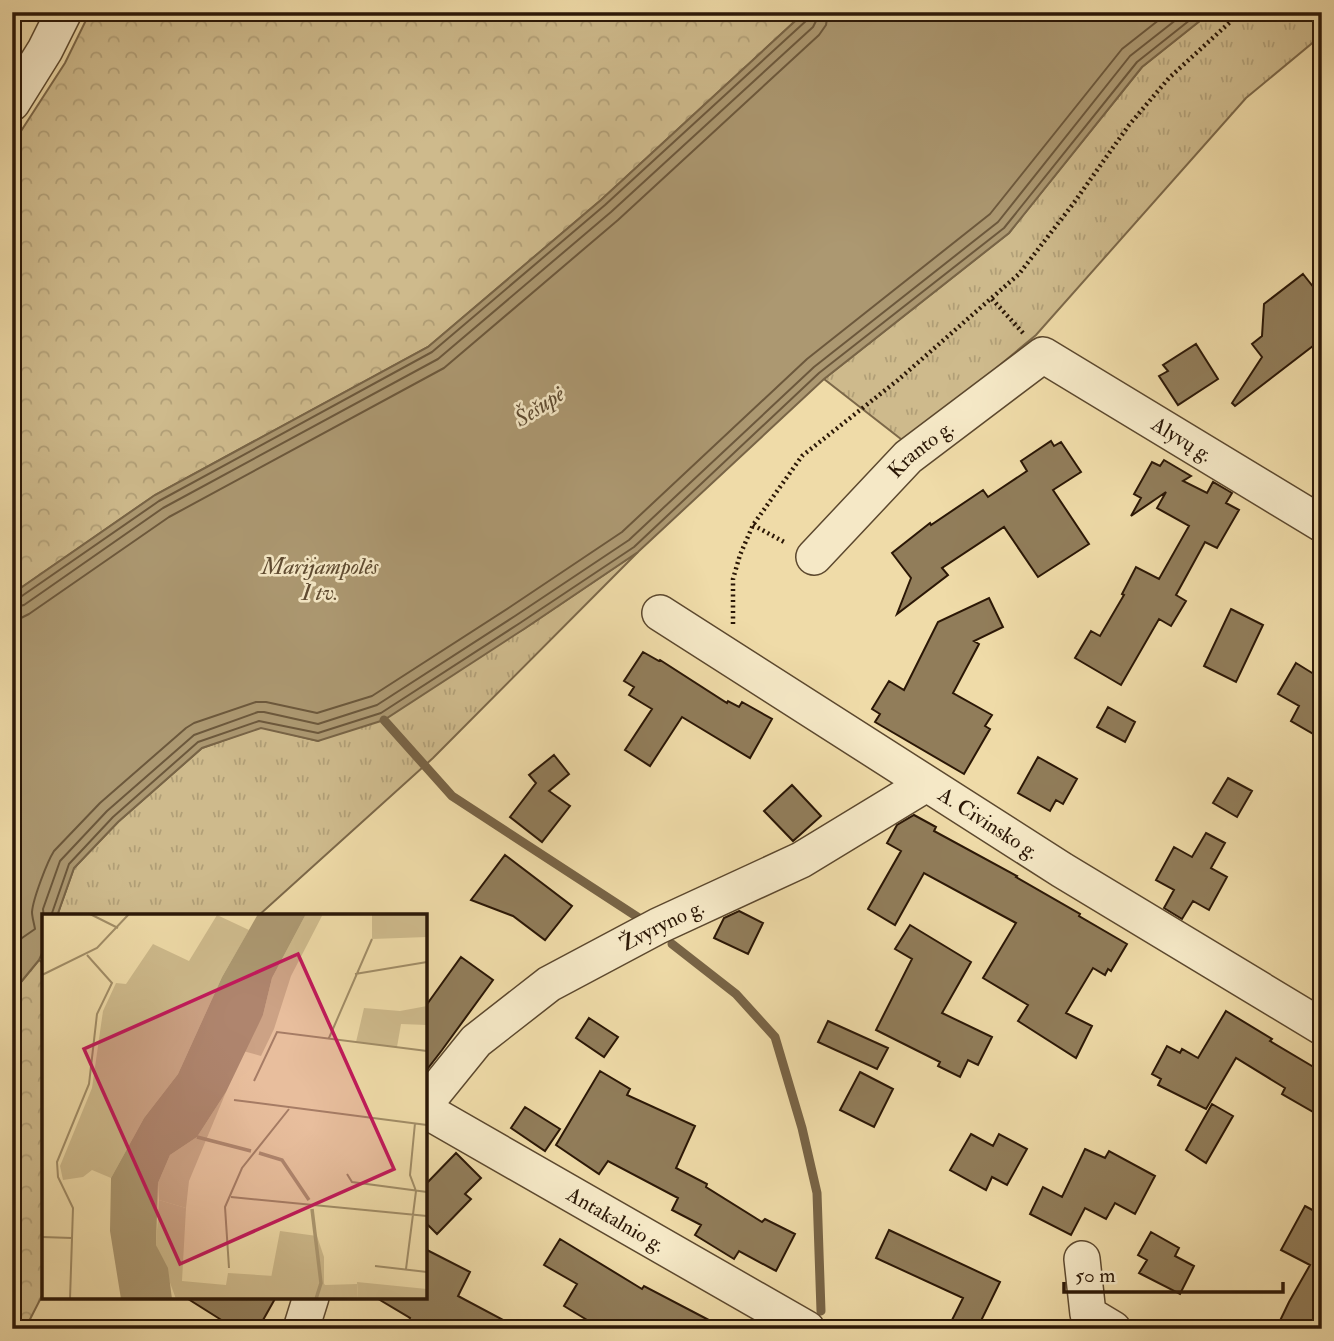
<svg xmlns="http://www.w3.org/2000/svg" width="1334" height="1341" viewBox="0 0 1334 1341" font-family="'IM FELL Double Pica',serif">
<defs>
<pattern id="grass-tufts" width="24" height="20" patternUnits="userSpaceOnUse" patternTransform="scale(1.75)"><rect width="24" height="20" fill="#ceba8c"/><path d="M3 7l-1-3M5 7V3M7 7l1-3M15 17l-1-3M17 17v-4M19 17l1-3" fill="none" stroke="#b19f77"/></pattern>
<pattern id="forest-crowns" width="20" height="18" patternUnits="userSpaceOnUse" patternTransform="scale(1.75)"><rect width="20" height="18" fill="#ceba8c"/><path d="M2 6a3 3 0 1 1 6 0M12 15a3 3 0 1 1 6 0" fill="none" stroke="#b19f77"/></pattern>
</defs>
<rect width="100%" height="100%" fill="#efdba8"/>
<filter id="stains"><feTurbulence type="fractalNoise" baseFrequency=".00286" numOctaves="4"/><feColorMatrix values="0 0 0 0 .2 0 0 0 0 .09 0 0 0 0 .02 0 0 0 .5 -.17"/></filter>
<radialGradient id="worn" r=".72"><stop offset=".6" stop-color="#630" stop-opacity="0"/><stop offset="1" stop-color="#630" stop-opacity=".3"/></radialGradient>
<path fill="url(#grass-tufts)" stroke="#7c6849" stroke-width="2" d="M 1211,12 L 1322,12 L 1322,35 L 1246,98 L 1036,335 L 906,443 L 824,379 L 1009,233 L 1142,67 Z
M 638,552 L 433,758 L 258,916 L 57,916 L 74,868 L 118,822 L 202,748 L 261,727 L 318,741 L 524,629 Z"/>
<path fill="url(#forest-crowns)" stroke="#7c6849" stroke-width="2" d="M 90,12 L 805,12 L 601,200 L 428,347 L 155,495 L 12,594 L 12,145 L 65,63 Z
M 39,960 L 44,964 L 44,1292 L 25,1329 L 12,1329 L 12,993 Z"/>
<path fill="#ac9871" stroke="#786446" stroke-width="2" d="M 805,12 L 1211,12 L 1142,67 L 1009,233 L 824,379 L 638,552 L 524,629 L 384,720 L 318,741 L 261,728 L 202,748 L 118,822 L 74,868 L 57,916 L 44,916 L 44,949 L 39,960 L 12,993 L 12,594 L 155,495 L 428,347 L 601,200 Z"/>
<g fill="none" stroke-linecap="round" stroke-linejoin="round">
<path stroke="#6c583c" stroke-width="2" d="M 12,599 L 19,598 L 159,501 L 432,352 L 605,205 L 807,20 L 809,12
M 12,608 L 24,605 L 163,508 L 438,359 L 611,212 L 813,27 L 817,19 L 818,12
M 12,618 L 21,618 L 29,614 L 169,517 L 444,368 L 618,220 L 819,35 L 826,25 L 828,12
M 51,916 L 69,864 L 113,817 L 198,742 L 259,721 L 318,733 L 381,713 L 520,623 L 634,547 L 819,373 L 1004,228 L 1137,62 L 1200,12
M 44,921 L 43,909 L 60,861 L 107,811 L 194,735 L 258,712 L 264,712 L 318,724 L 377,705 L 515,616 L 629,540 L 814,367 L 998,222 L 1130,56 L 1186,12
M 12,951 L 22,938 L 35,929 C 34,923 32,917 32,912 C 33,899 47,862 54,851 L 100,803 L 186,728 L 194,723 L 256,702 L 266,702 L 317,713 L 372,696 L 510,607 L 622,532 L 807,359 L 990,214 L 1122,49 L 1169,12"/>
<path stroke="#786446" stroke-width="9" d="M 384,720 L 452,796 L 639,918
M 672,944 L 736,994 L 775,1037 L 802,1128 L 817,1193 L 821,1311"/>
</g>
<path fill="#917d5a" stroke="#2b1706" stroke-width="2" d="M 1303,274 L 1322,298 L 1322,339 L 1235,406 L 1232,403 L 1262,357 L 1252,344 L 1262,336 L 1264,304 Z
M 1196,344 L 1218,379 L 1178,405 L 1159,376 L 1168,371 L 1163,365 Z
M 1051,441 L 1054,446 L 1061,442 L 1081,472 L 1053,490 L 1089,544 L 1038,577 L 1004,527 L 942,568 L 948,575 L 897,614 L 911,578 L 892,553 L 930,523 L 931,525 L 983,490 L 988,497 L 1027,471 L 1021,461 Z
M 1164,460 L 1191,476 L 1183,481 L 1207,493 L 1213,482 L 1232,493 L 1226,503 L 1239,510 L 1217,548 L 1205,542 L 1176,595 L 1186,601 L 1171,626 L 1159,619 L 1121,685 L 1075,658 L 1091,631 L 1100,636 L 1124,595 L 1122,594 L 1136,567 L 1159,579 L 1189,526 L 1157,508 L 1166,492 L 1131,516 L 1141,498 L 1134,494 L 1152,462 L 1160,466 Z
M 989,598 L 1003,627 L 974,641 L 979,644 L 953,693 L 992,715 L 985,726 L 990,729 L 964,774 L 875,722 L 880,714 L 872,709 L 889,681 L 904,690 L 938,622 Z
M 1231,609 L 1263,625 L 1236,682 L 1204,666 Z
M 643,652 L 659,661 L 660,660 L 727,703 L 728,701 L 739,707 L 742,702 L 772,719 L 750,758 L 682,717 L 650,766 L 625,750 L 652,709 L 629,695 L 634,687 L 624,681 Z
M 1296,663 L 1317,676 L 1322,668 L 1322,739 L 1291,721 L 1299,706 L 1278,694 Z
M 1108,707 L 1135,722 L 1125,742 L 1097,727 Z
M 554,755 L 569,774 L 549,791 L 570,806 L 542,842 L 510,817 L 536,783 L 529,775 Z
M 1038,757 L 1077,779 L 1063,804 L 1056,800 L 1050,811 L 1018,793 Z
M 1228,778 L 1252,791 L 1237,817 L 1213,803 Z
M 792,785 L 821,816 L 793,841 L 764,811 Z
M 914,815 L 936,827 L 934,831 L 1017,876 L 1016,877 L 1080,914 L 1079,916 L 1127,944 L 1111,971 L 1108,969 L 1105,975 L 1093,968 L 1066,1013 L 1092,1026 L 1076,1058 L 1018,1021 L 1028,1005 L 983,978 L 1016,923 L 924,873 L 895,925 L 868,909 L 901,851 L 887,843 L 897,825 Z
M 1206,833 L 1225,843 L 1211,868 L 1227,877 L 1209,910 L 1193,901 L 1182,919 L 1164,908 L 1174,890 L 1156,880 L 1174,847 L 1192,857 Z
M 505,855 L 572,906 L 545,940 L 513,916 L 471,900 Z
M 739,911 L 763,923 L 748,954 L 714,938 L 724,918 Z
M 910,925 L 971,962 L 942,1013 L 992,1037 L 978,1065 L 968,1060 L 960,1077 L 938,1066 L 940,1062 L 876,1030 L 912,959 L 895,949 Z
M 461,957 L 493,980 L 442,1050 L 425,1072 L 425,1007 Z
M 1226,1011 L 1272,1039 L 1270,1041 L 1322,1072 L 1322,1117 L 1282,1094 L 1285,1088 L 1236,1058 L 1206,1109 L 1158,1085 L 1161,1079 L 1152,1074 L 1167,1046 L 1180,1053 L 1182,1049 L 1198,1058 Z
M 589,1018 L 618,1037 L 604,1057 L 576,1038 Z
M 828,1021 L 888,1048 L 877,1069 L 818,1042 Z
M 600,1071 L 630,1089 L 627,1095 L 695,1126 L 676,1168 L 707,1184 L 706,1187 L 762,1222 L 765,1219 L 795,1234 L 776,1271 L 739,1251 L 734,1259 L 695,1235 L 701,1225 L 672,1210 L 678,1198 L 608,1161 L 599,1174 L 556,1145 Z
M 860,1072 L 893,1089 L 874,1127 L 840,1110 Z
M 1212,1104 L 1233,1116 L 1206,1163 L 1186,1150 Z
M 525,1107 L 560,1129 L 545,1151 L 511,1128 Z
M 971,1134 L 993,1146 L 999,1134 L 1027,1149 L 1007,1185 L 992,1177 L 986,1190 L 950,1170 Z
M 1085,1149 L 1105,1158 L 1109,1151 L 1155,1176 L 1135,1214 L 1115,1203 L 1106,1219 L 1085,1208 L 1071,1235 L 1030,1214 L 1043,1187 L 1062,1197 Z
M 456,1153 L 481,1178 L 465,1194 L 471,1199 L 437,1234 L 425,1222 L 425,1185 Z
M 1305,1206 L 1322,1215 L 1322,1329 L 1276,1329 L 1289,1302 L 1310,1265 L 1281,1250 Z
M 889,1230 L 1000,1282 L 977,1329 L 964,1329 L 951,1322 L 963,1298 L 876,1258 Z
M 1151,1232 L 1179,1248 L 1175,1256 L 1194,1266 L 1180,1294 L 1139,1273 L 1147,1260 L 1138,1255 Z
M 560,1239 L 642,1289 L 644,1286 L 726,1329 L 602,1329 L 564,1306 L 577,1284 L 544,1265 Z
M 425,1249 L 470,1272 L 458,1296 L 520,1329 L 405,1329 L 410,1318 L 375,1297 L 425,1297 Z
M 185,1297 L 276,1297 L 258,1329 L 219,1329 L 223,1321 Z"/>
<g fill="none" stroke-linecap="round" stroke-linejoin="round">
<g stroke="#5c482e" stroke-width="38">
<g id="street">
<path d="M 12,103 L 45,50 L 64,12"/>
<path id="s1" d="M 814,557 L 908,457 L 1043,355 L 1322,524"/>
<path id="s2" d="M 660,613 L 1062,870 L 1322,1027"/>
<path id="s3" d="M 425,1104 L 476,1041 L 549,984 L 658,926 L 801,860 L 926,784"/>
<path id="s4" d="M 425,1110 L 807,1329"/>
<path d="M 1082,1259 L 1088,1314 L 1113,1329"/>
<path d="M 301,1329 L 311,1297"/>
</g>
</g>
<path stroke="#2b1706" stroke-width="4.5" stroke-dasharray="2 3.5" stroke-linecap="butt" d="M 992,299 L 1023,333
M 753,525 L 786,543
M 733,624 L 733,579 L 740,555 L 753,525 L 802,456 L 898,380 L 1019,274 L 1073,204 L 1129,125 L 1169,78 L 1241,12"/>
<use href="#street" stroke="#f5e8c6" stroke-width="35"/>
</g>
<g text-anchor="middle" stroke-width="5" stroke-linejoin="round" paint-order="stroke">
<g font-size="21" fill="#2b1706" stroke="#f5e8c6">
<text dy="7" stroke="none"><textPath href="#s1" startOffset="469">Alyvų g.</textPath></text>
<text dy="7" stroke="none"><textPath href="#s1" startOffset="152">Kranto g.</textPath></text>
<text dy="7" stroke="none"><textPath href="#s2" startOffset="390">A. Civinsko g.</textPath></text>
<text dy="7" stroke="none"><textPath href="#s3" startOffset="301">Žvyryno g.</textPath></text>
<text dy="7" stroke="none"><textPath href="#s4" startOffset="220">Antakalnio g.</textPath></text>
</g>
<g font-size="23" font-style="italic" fill="#5f4b31" stroke="#f5e8c6">
<text transform="translate(539 406) rotate(-33)" y="8">Šešupė</text>
<text x="320" y="574">Marijampolės<tspan x="320" dy="26">I tv.</tspan></text>
</g>
</g>
<g transform="translate(42 914)">
<rect width="385" height="385" fill="#efdba8"/>
<path d="M 264,0 L 281,0 L 249,62 L 232,115 L 219,142 L 201,137 L 221,101 L 230,64 ZM 184,178 L 147,267 L 144,294 L 117,286 L 116,269 L 128,241 L 155,223 ZM 238,317 L 275,322 L 282,343 L 282,371 L 229,364 Z" fill="#ceba8c"/>
<path d="M 330,0 L 385,0 L 385,23 L 330,25 ZM 175,1 L 207,16 L 180,63 L 136,160 L 102,204 L 69,264 L 50,256 L 41,263 L 21,266 L 18,252 L 50,174 L 61,97 L 74,69 L 84,70 L 111,30 L 147,47 ZM 385,92 L 385,111 L 359,110 L 355,133 L 314,128 L 322,94 L 358,97 ZM 117,286 L 144,294 L 140,367 L 184,371 L 186,359 L 279,365 L 283,371 L 315,370 L 316,385 L 134,385 L 114,331 Z" fill="#ceba8c"/>
<path d="M 315,368 L 385,375 L 385,385 L 316,385 Z" fill="#ceba8c"/>
<path d="M 216,0 L 264,0 L 230,64 L 221,101 L 184,178 L 155,223 L 128,241 L 116,269 L 114,331 L 126,354 L 130,385 L 79,385 L 68,317 L 69,264 L 102,204 L 136,160 L 180,63 Z" fill="#ac9871"/>
<path fill="none" stroke="#ac9871" stroke-width="3.5" d="M 155,223 L 209,237M 217,239 L 240,246 L 267,286M 270,295 L 279,369 L 274,385"/>
<path fill="none" stroke="#a18d67" stroke-width="2" d="M 48,0 L 76,14M 313,60 L 385,48M 0,61 L 55,34 L 87,0M 287,124 L 330,25M 212,167 L 235,118 L 385,137M 192,186 L 385,211M 305,260 L 310,268 L 385,278M 189,283 L 385,302M 0,323 L 30,324M 333,352 L 385,358M 187,354 L 183,293 L 200,254 L 247,195M 364,355 L 374,277 L 368,261 L 373,209M 28,385 L 31,294 L 16,263 L 15,248 L 47,170 L 55,100 L 70,69 L 45,41"/>
<path fill="#c2185b" fill-opacity="0.15" stroke="#c2185b" stroke-width="3.5" d="M 256,40 L 352,255 L 138,350 L 42,135 Z"/>
<rect width="385" height="385" fill="none" stroke="#2b1706" stroke-width="3.5"/>
</g>
<rect width="1334" height="1341" fill="none" stroke="#efdba8" stroke-width="42"/>
<rect x="14" y="14" width="1306" height="1313" fill="none" stroke="#2b1706" stroke-width="3.5"/>
<rect x="21" y="21" width="1292" height="1299" fill="none" stroke="#2b1706" stroke-width="2"/>
<path d="M1064 1282v10h219v-10" fill="none" stroke="#2b1706" stroke-width="3.5"/>
<text x="1075" y="1282" font-size="21" fill="#2b1706" stroke="#f5e8c6" stroke-width="5" paint-order="stroke">50 m</text>
<rect width="100%" height="100%" filter="url(#stains)"/>
<rect width="100%" height="100%" fill="url(#worn)"/>
</svg>
